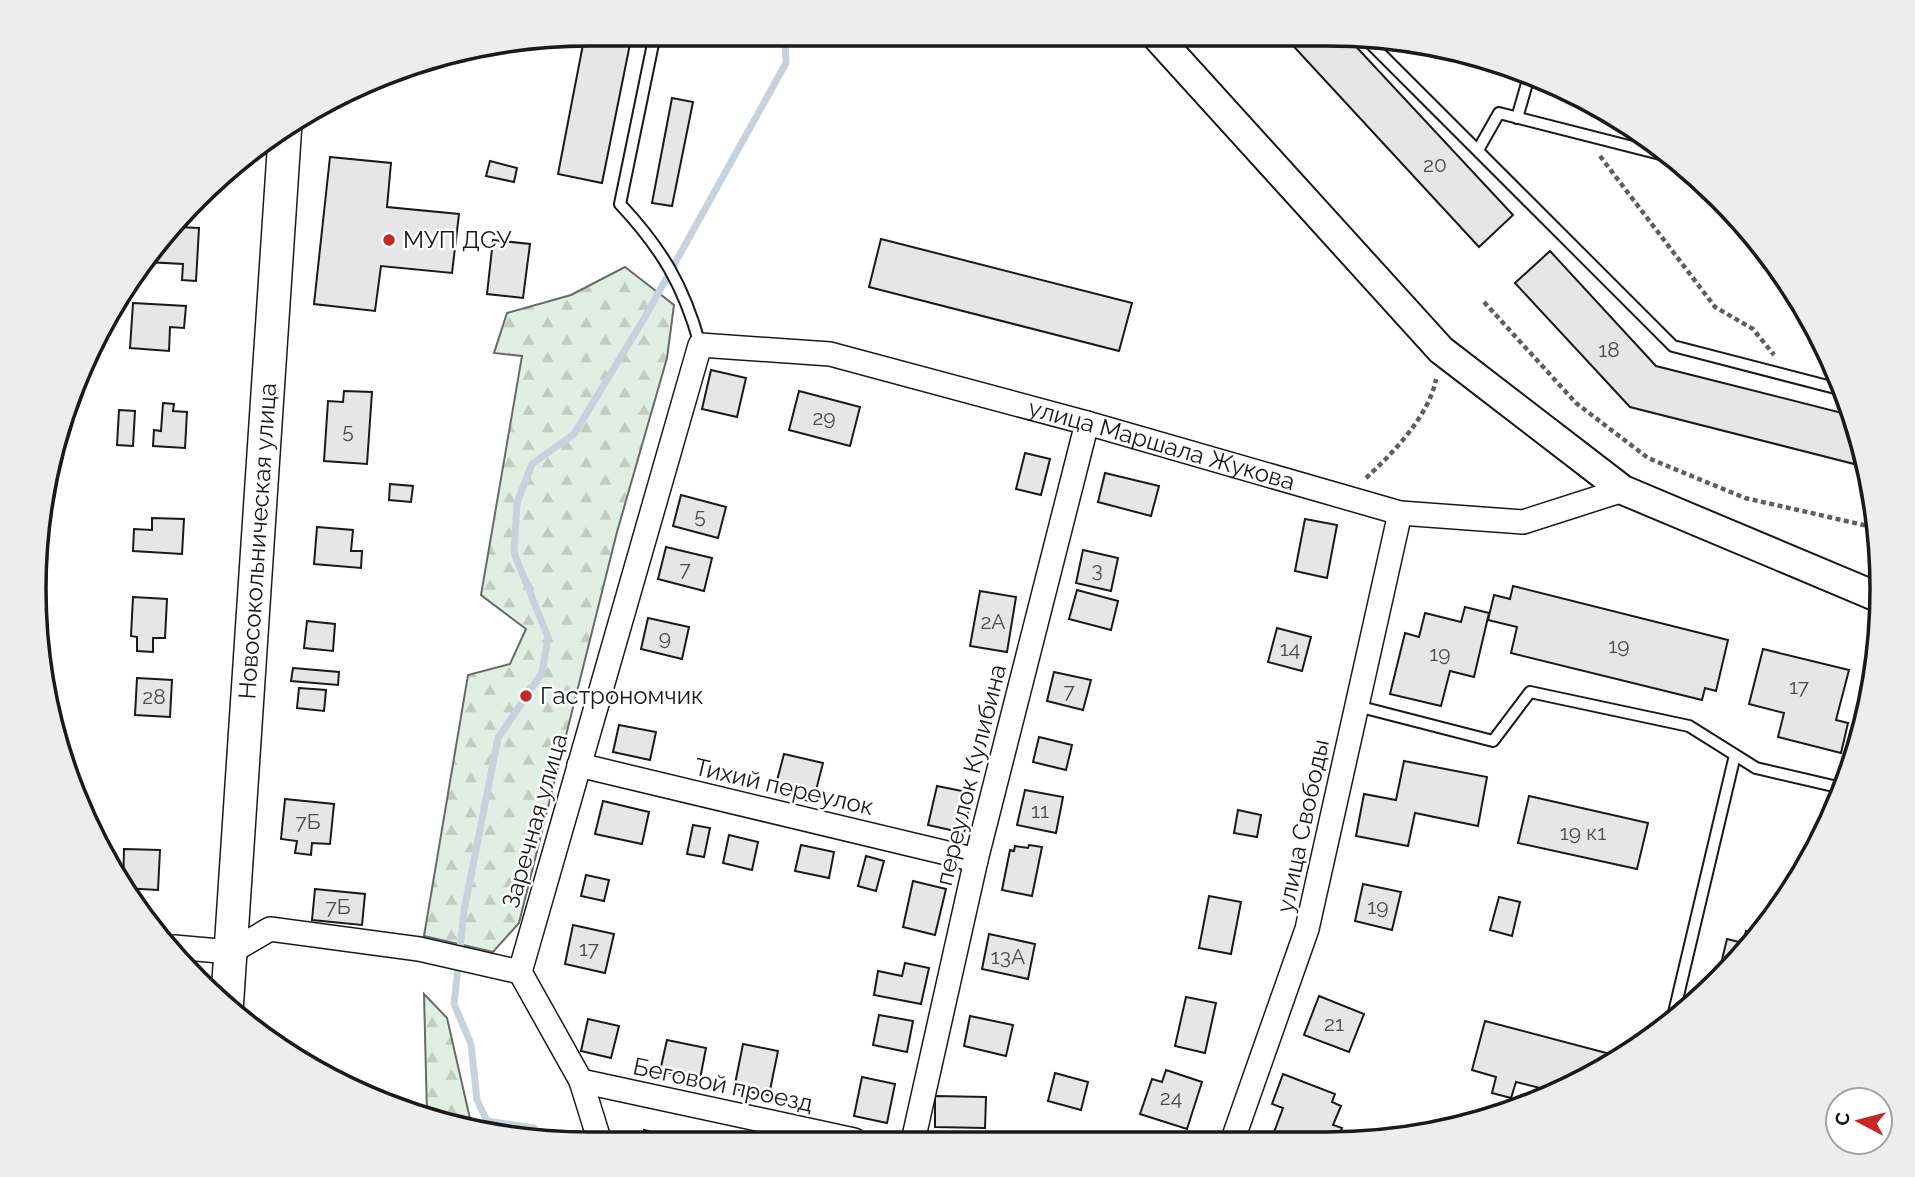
<svg xmlns="http://www.w3.org/2000/svg" width="1915" height="1177" viewBox="0 0 1915 1177" font-family="Raleway,sans-serif">
<defs>
<pattern id="forest-firs" width="22" height="20" patternUnits="userSpaceOnUse" patternTransform="scale(1.75)"><rect width="22" height="20" fill="#e0efe3"/><path d="M5 1l3.5 6h-7zM16 11l3.5 6h-7z" fill="#c0ccc2"/></pattern>
</defs>
<rect width="100%" height="100%" fill="#fff"/>
<path fill="url(#forest-firs)" stroke="#6a6a6a" stroke-width="2" d="M 625,267 L 674,305 L 667,358 L 617,532 L 519,923 L 493,952 L 424,936 L 468,675 L 510,664 L 526,629 L 481,595 L 522,356 L 494,353 L 507,313 L 571,295 Z
M 424,994 L 447,1018 L 471,1123 L 501,1135 L 427,1115 Z"/>
<g fill="none" stroke-linecap="round" stroke-linejoin="round">
<path stroke="#c6d2dc" stroke-width="7" d="M 539,1139 L 534,1128 L 487,1121 L 477,1100 L 471,1044 L 454,1004 L 464,911 L 498,738 L 542,673 L 548,637 L 514,553 L 517,503 L 532,464 L 574,434 L 645,317 L 786,63 L 785,34"/>
</g>
<path fill="#e6e6e6" stroke="#1a1a1a" stroke-width="2" d="M 585,34 L 632,34 L 602,183 L 558,174 Z
M 1285,37 L 1348,38 L 1513,215 L 1479,247 Z
M 1550,82 L 1587,103 L 1547,93 Z
M 672,98 L 693,102 L 672,206 L 652,203 Z
M 330,157 L 391,163 L 387,207 L 459,214 L 452,273 L 381,266 L 375,311 L 314,304 Z
M 490,161 L 517,168 L 514,182 L 486,176 Z
M 177,227 L 199,228 L 196,281 L 182,280 L 183,264 L 147,262 Z
M 881,239 L 1132,303 L 1119,351 L 869,287 Z
M 493,240 L 530,244 L 523,298 L 487,294 Z
M 1550,251 L 1656,366 L 1854,416 L 1866,467 L 1630,407 L 1515,283 Z
M 133,303 L 186,306 L 184,328 L 170,327 L 169,351 L 130,348 Z
M 711,370 L 746,378 L 737,417 L 702,409 Z
M 344,391 L 372,392 L 367,464 L 324,461 L 328,401 L 343,402 Z
M 799,391 L 860,407 L 850,446 L 789,430 Z
M 163,403 L 174,404 L 173,411 L 187,412 L 185,448 L 153,446 L 154,430 L 161,431 Z
M 119,410 L 135,411 L 133,446 L 117,445 Z
M 1025,453 L 1050,459 L 1041,495 L 1016,489 Z
M 1105,473 L 1159,486 L 1151,516 L 1098,502 Z
M 390,484 L 413,486 L 411,502 L 389,500 Z
M 681,495 L 726,507 L 718,538 L 673,526 Z
M 152,518 L 184,519 L 182,554 L 133,551 L 134,529 L 152,530 Z
M 1305,519 L 1337,525 L 1327,578 L 1295,571 Z
M 317,527 L 353,530 L 351,551 L 362,551 L 361,568 L 314,564 Z
M 666,547 L 712,558 L 704,591 L 658,579 Z
M 1083,550 L 1118,558 L 1111,591 L 1076,583 Z
M 1513,586 L 1728,640 L 1716,691 L 1705,688 L 1702,700 L 1511,653 L 1517,627 L 1488,620 L 1494,595 L 1510,599 Z
M 1077,590 L 1118,601 L 1111,630 L 1069,619 Z
M 980,591 L 1016,597 L 1007,652 L 970,646 Z
M 133,597 L 167,599 L 165,638 L 153,638 L 153,652 L 137,651 L 137,637 L 131,636 Z
M 1465,607 L 1489,613 L 1474,677 L 1450,671 L 1441,706 L 1390,694 L 1405,633 L 1419,637 L 1425,613 L 1461,622 Z
M 648,618 L 689,627 L 682,659 L 641,649 Z
M 307,621 L 335,624 L 333,651 L 304,648 Z
M 1277,628 L 1311,637 L 1302,671 L 1268,662 Z
M 1763,649 L 1849,670 L 1836,720 L 1848,723 L 1841,753 L 1778,737 L 1784,713 L 1749,704 Z
M 293,668 L 339,672 L 338,685 L 291,681 Z
M 1054,672 L 1091,680 L 1083,710 L 1047,701 Z
M 137,678 L 172,680 L 170,717 L 135,715 Z
M 299,688 L 326,690 L 324,711 L 297,708 Z
M 619,725 L 656,732 L 650,760 L 613,752 Z
M 1039,737 L 1072,745 L 1066,770 L 1033,762 Z
M 784,754 L 823,763 L 813,802 L 774,792 Z
M 1404,761 L 1487,777 L 1478,826 L 1415,813 L 1408,846 L 1356,836 L 1364,794 L 1396,800 Z
M 937,786 L 972,793 L 964,833 L 928,825 Z
M 1025,790 L 1063,797 L 1056,833 L 1017,825 Z
M 1529,796 L 1648,823 L 1637,869 L 1518,843 Z
M 285,799 L 334,804 L 330,844 L 312,843 L 311,855 L 295,853 L 297,841 L 281,839 Z
M 603,801 L 649,812 L 642,844 L 595,834 Z
M 1238,810 L 1261,815 L 1257,837 L 1234,833 Z
M 693,825 L 710,828 L 704,857 L 687,854 Z
M 729,835 L 758,842 L 752,870 L 723,863 Z
M 801,845 L 834,852 L 829,878 L 795,871 Z
M 1029,845 L 1042,847 L 1032,896 L 1002,890 L 1010,850 L 1014,851 L 1015,846 L 1028,848 Z
M 124,849 L 160,850 L 158,890 L 123,888 Z
M 866,856 L 884,861 L 876,891 L 858,886 Z
M 586,875 L 609,880 L 604,901 L 581,896 Z
M 913,881 L 946,889 L 935,935 L 903,927 Z
M 1363,884 L 1401,892 L 1392,930 L 1355,921 Z
M 315,889 L 365,894 L 362,925 L 312,920 Z
M 1209,896 L 1241,902 L 1231,954 L 1199,948 Z
M 1499,897 L 1520,902 L 1512,936 L 1490,930 Z
M 573,925 L 614,934 L 605,973 L 565,964 Z
M 1746,931 L 1760,934 L 1717,980 L 1727,939 L 1743,943 Z
M 989,934 L 1035,944 L 1028,979 L 982,969 Z
M 905,963 L 929,968 L 921,1004 L 874,995 L 878,971 L 902,976 Z
M 1319,996 L 1364,1014 L 1349,1052 L 1304,1035 Z
M 1186,997 L 1216,1003 L 1205,1053 L 1175,1046 Z
M 879,1015 L 913,1021 L 907,1052 L 873,1045 Z
M 970,1016 L 1013,1025 L 1006,1056 L 964,1046 Z
M 588,1019 L 619,1026 L 611,1058 L 581,1051 Z
M 1485,1021 L 1614,1055 L 1612,1064 L 1552,1091 L 1516,1082 L 1511,1098 L 1492,1093 L 1496,1077 L 1472,1070 Z
M 667,1040 L 706,1048 L 700,1079 L 660,1071 Z
M 743,1044 L 778,1051 L 769,1095 L 734,1089 Z
M 1166,1070 L 1202,1082 L 1187,1129 L 1140,1114 L 1152,1079 L 1162,1082 Z
M 1055,1073 L 1088,1082 L 1081,1110 L 1048,1101 Z
M 1283,1074 L 1335,1094 L 1332,1102 L 1341,1106 L 1333,1125 L 1342,1128 L 1336,1142 L 1291,1142 L 1273,1135 L 1283,1108 L 1272,1104 Z
M 862,1077 L 895,1084 L 887,1123 L 854,1116 Z
M 935,1096 L 986,1097 L 985,1128 L 935,1127 Z
M 644,1130 L 679,1138 L 679,1140 L 642,1140 Z"/>
<g fill="none" stroke-linecap="round" stroke-linejoin="round">
<g stroke="#1a1a1a" stroke-width="14">
<path id="service" d="M 655,34 L 620,204 C 662,249 684,286 700,345
M 1365,38 L 1673,346 L 1843,390
M 1517,118 L 1530,73
M 1478,150 L 1499,113 L 1676,158
M 1357,706 L 1493,741 L 1530,692 L 1689,726 L 1756,768 L 1842,788
M 1672,1021 L 1735,755"/>
</g>
<g stroke="#1a1a1a" stroke-width="26">
<g id="minor">
<path d="M 579,765 L 976,860"/>
<path d="M 174,947 L 231,952 L 270,929 L 419,949 L 520,972"/>
<path d="M 581,1081 L 854,1140"/>
<path id="s1" d="M 599,1139 L 581,1081 L 520,972 L 700,345 L 830,354 L 1087,423 L 1400,513 L 1523,522 L 1623,490"/>
<path d="M 913,1141 L 976,860 L 1087,423"/>
<path d="M 1232,1142 L 1307,929 L 1400,513"/>
</g>
</g>
<g stroke="#1a1a1a" stroke-width="32">
<path id="tertiary" d="M 1157,37 L 1441,350 L 1623,490 L 1880,598"/>
</g>
<g stroke="#1a1a1a" stroke-width="35">
<g id="secondary">
<path id="s2" d="M 227,1004 L 285,130"/>
</g>
</g>
<path stroke="#5f5f5f" stroke-width="4.5" stroke-dasharray="5 3.5" stroke-linecap="butt" d="M 1600,156 L 1715,307 L 1753,329 L 1774,355
M 1484,302 L 1576,403 L 1648,458 L 1745,498 L 1877,528
M 1366,478 C 1393,453 1429,416 1436,379"/>
<use href="#service" stroke="#fff" stroke-width="10"/>
<use href="#minor" stroke="#fff" stroke-width="23"/>
<use href="#tertiary" stroke="#fff" stroke-width="28"/>
<use href="#secondary" stroke="#fff" stroke-width="32"/>
</g>
<g fill="#c62828" stroke="#fff" stroke-width="2.5">
<circle cx="389" cy="240" r="7"/>
<circle cx="526" cy="696" r="7"/>
</g>
<g text-anchor="middle" stroke-width="5" stroke-linejoin="round" paint-order="stroke">
<g font-size="21" fill="#4d4d4d">
<text x="1435" y="172">20</text>
<text x="1609" y="357">18</text>
<text x="824" y="425">29</text>
<text x="348" y="438">5</text>
<text x="700" y="523">5</text>
<text x="685" y="576">7</text>
<text x="1097" y="577">3</text>
<text x="993" y="629">2А</text>
<text x="665" y="645">9</text>
<text x="1619" y="653">19</text>
<text x="1290" y="656">14</text>
<text x="1440" y="661">19</text>
<text x="1799" y="694">17</text>
<text x="1069" y="698">7</text>
<text x="154" y="704">28</text>
<text x="1040" y="818">11</text>
<text x="308" y="829">7Б</text>
<text x="1583" y="840">19 к1</text>
<text x="338" y="914">7Б</text>
<text x="1378" y="914">19</text>
<text x="589" y="956">17</text>
<text x="1008" y="964">13А</text>
<text x="1334" y="1031">21</text>
<text x="1171" y="1105">24</text>
</g>
<g font-size="24" fill="#1a1a1a" stroke="#fff" text-anchor="start">
<text x="403" y="248">МУП ДСУ</text>
<text x="540" y="704">Гастрономчик</text>
</g>
<g font-size="24" fill="#1a1a1a" stroke="#fff">
<text dy="8" stroke="none"><textPath href="#s1" startOffset="1312">улица Маршала Жукова</textPath></text>
<text dy="8" stroke="none"><textPath href="#s2" startOffset="464">Новосокольническая улица</textPath></text>
<text transform="translate(971 775) rotate(-76)" y="8">переулок Кулибина</text>
<text transform="translate(784 787) rotate(13)" y="8">Тихий переулок</text>
<text transform="translate(535 821) rotate(-74)" y="8">Заречная улица</text>
<text transform="translate(1303 826) rotate(-78)" y="8">улица Свободы</text>
<text transform="translate(723 1085) rotate(12)" y="8">Беговой проезд</text>
</g>
</g>
<path d="M0 0H1915V1177H0ZM589 46H1327A543 543 0 0 1 1870 589V589A543 543 0 0 1 1327 1132H589A543 543 0 0 1 46 589V589A543 543 0 0 1 589 46Z" fill="#ededed" fill-rule="evenodd"/>
<path fill="none" stroke="#1a1a1a" stroke-width="3.5" d="M589 46H1327A543 543 0 0 1 1870 589V589A543 543 0 0 1 1327 1132H589A543 543 0 0 1 46 589V589A543 543 0 0 1 589 46Z"/>
<g transform="translate(1859 1121) rotate(277)"><circle r="33" fill="#ffffff" stroke="#a3a3a3" stroke-width="2"/>
<path d="M0-5L12 26L0 18L-12 26Z" fill="#c62828"/>
<text y="-10" font-size="19" font-weight="bold" text-anchor="middle" fill="#1a1a1a">С</text>
</g>
</svg>
